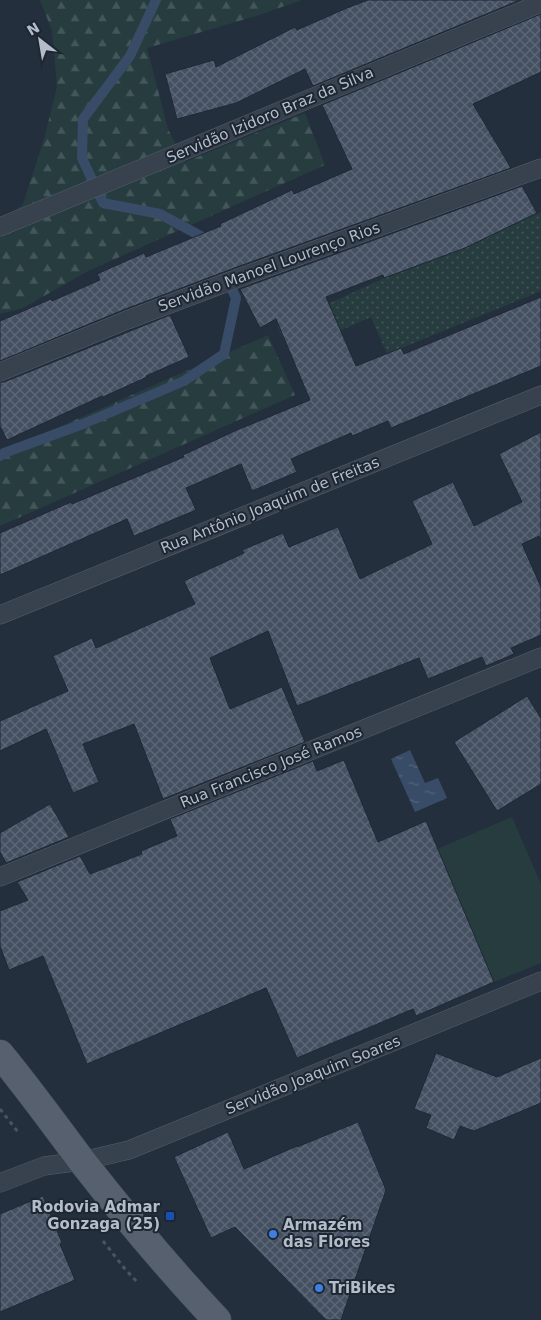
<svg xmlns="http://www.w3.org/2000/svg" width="541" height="1320" viewBox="0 0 541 1320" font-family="'DejaVu Sans',sans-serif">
<defs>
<pattern id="grass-dots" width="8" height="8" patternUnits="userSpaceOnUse" patternTransform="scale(1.25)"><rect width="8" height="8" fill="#263c3f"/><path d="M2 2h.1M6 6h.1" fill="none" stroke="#435659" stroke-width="1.8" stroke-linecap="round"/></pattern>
<pattern id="forest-firs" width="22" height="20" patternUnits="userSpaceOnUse" patternTransform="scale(1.25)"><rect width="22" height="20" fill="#263c3f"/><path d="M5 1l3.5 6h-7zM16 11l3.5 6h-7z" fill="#435659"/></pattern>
<pattern id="water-ripples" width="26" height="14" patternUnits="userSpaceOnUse" patternTransform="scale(1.25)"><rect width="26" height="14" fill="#394c67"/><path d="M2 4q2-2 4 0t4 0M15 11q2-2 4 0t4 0" fill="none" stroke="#53647b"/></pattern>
<pattern id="building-cross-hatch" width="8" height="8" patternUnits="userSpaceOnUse" patternTransform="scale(1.25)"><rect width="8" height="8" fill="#455162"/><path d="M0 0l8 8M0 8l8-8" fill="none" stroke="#5d6877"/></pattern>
</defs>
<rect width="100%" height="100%" fill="#242f3e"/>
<path fill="url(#grass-dots)" d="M 541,212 L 541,291 L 387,354 L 371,317 L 290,353 L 278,327 L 384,278 L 467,247 Z"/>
<path fill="url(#forest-firs)" d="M 40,0 L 302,0 L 256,16 L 147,48 L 168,129 L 185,162 L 305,113 L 325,165 L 88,271 L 23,308 L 0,314 L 0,224 L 23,204 L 44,139 L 57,87 L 52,31 Z
M 268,335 L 295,395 L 0,526 L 0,453 Z"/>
<path fill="#263c3f" d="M 512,817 L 541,884 L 541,963 L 494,982 L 437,849 Z"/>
<path fill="url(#water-ripples)" d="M 410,750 L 425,783 L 438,778 L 447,798 L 415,812 L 391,759 Z"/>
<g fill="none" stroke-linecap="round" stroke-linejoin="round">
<path stroke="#394c67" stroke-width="10" d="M 156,0 L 130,56 L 83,119 L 82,158 L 103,203 L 160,214 L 208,240 L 209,241
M 0,456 L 4,453 L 83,424 L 184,381 L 224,354 L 236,298 L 227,279"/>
</g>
<path fill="url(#building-cross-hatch)" stroke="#1f2835" d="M 368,0 L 520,0 L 313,86 L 305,69 L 236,103 L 177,119 L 165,74 L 214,60 L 216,67 L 295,27 L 297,30 L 347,8 Z
M 541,14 L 541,72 L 473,104 L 511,168 L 237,267 L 123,310 L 0,361 L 0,321 L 51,299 L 52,301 L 100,280 L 97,274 L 144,253 L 146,257 L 221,226 L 220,224 L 292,190 L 294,194 L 352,169 L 322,105 Z
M 522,186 L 537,213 L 465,248 L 384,278 L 383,275 L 326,297 L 356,366 L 401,348 L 404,354 L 541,297 L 541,366 L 391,428 L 388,421 L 352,436 L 351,433 L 291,459 L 297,472 L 252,491 L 241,464 L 186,488 L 196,510 L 134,536 L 127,519 L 0,575 L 0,533 L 71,502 L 72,504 L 184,457 L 183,455 L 237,430 L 310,400 L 276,319 L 260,328 L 240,289 Z
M 170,315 L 189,357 L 146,376 L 147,377 L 103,397 L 102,396 L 7,440 L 0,426 L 0,382 L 4,382 Z
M 541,432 L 541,540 L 539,536 L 522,544 L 541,587 L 541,635 L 511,648 L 514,654 L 486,666 L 482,657 L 428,679 L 419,658 L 297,706 L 268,631 L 210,658 L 230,709 L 282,687 L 305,742 L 163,799 L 134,724 L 83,744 L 99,782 L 73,793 L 46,729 L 0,751 L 0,721 L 68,691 L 53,656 L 92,638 L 96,648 L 195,604 L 184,581 L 244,553 L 242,550 L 283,533 L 289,547 L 338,527 L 360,579 L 432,544 L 412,501 L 453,482 L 474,526 L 522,502 L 499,454 Z
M 527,696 L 541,718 L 541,784 L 497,811 L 454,742 Z
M 344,760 L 378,842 L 426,821 L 494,982 L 416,1016 L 413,1009 L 297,1058 L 266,988 L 87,1064 L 43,956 L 9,970 L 0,946 L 0,911 L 28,900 L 17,882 L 80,856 L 90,874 L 142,854 L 141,851 L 177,836 L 170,819 L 313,761 L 317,771 Z
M 50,804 L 69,837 L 6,863 L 0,852 L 0,833 Z
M 436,1053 L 497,1077 L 541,1058 L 541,1103 L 474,1131 L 460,1126 L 454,1140 L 426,1128 L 431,1115 L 414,1109 Z
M 358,1122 L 386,1190 L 341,1320 L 326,1320 L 235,1227 L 211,1238 L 174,1157 L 228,1132 L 244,1169 L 297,1146 L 297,1147 Z
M 43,1196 L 62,1243 L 60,1244 L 75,1280 L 0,1312 L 0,1214 Z"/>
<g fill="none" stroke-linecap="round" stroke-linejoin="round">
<g stroke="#565f6c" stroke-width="19">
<path id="service" d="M 0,227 L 541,3
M 0,372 L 127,320 L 241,277 L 541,168
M 0,615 L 541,395
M 0,877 L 541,657
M 0,1183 L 44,1166 L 82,1161 L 129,1150 L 541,981"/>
</g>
<g stroke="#414a57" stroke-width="29">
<path id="primary" d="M 0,1054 C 28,1088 54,1124 81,1160 C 124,1215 169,1269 217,1320"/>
</g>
<path stroke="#44595c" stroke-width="3" stroke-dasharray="4 4" stroke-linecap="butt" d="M 0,1109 L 18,1132
M 103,1241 L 125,1269 L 139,1284"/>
<use href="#service" stroke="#38414e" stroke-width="18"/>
<use href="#primary" stroke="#56606e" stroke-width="28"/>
</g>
<rect fill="#1a4fb4" stroke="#1d2633" stroke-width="2" x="165" y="1211" width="10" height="10" rx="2.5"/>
<g fill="#3f7fe0" stroke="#1d2633" stroke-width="2">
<circle cx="273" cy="1234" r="5"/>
<circle cx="319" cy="1288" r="5"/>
</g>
<g text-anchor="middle" stroke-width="4" stroke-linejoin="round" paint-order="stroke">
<g font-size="15" fill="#b4bcc9" stroke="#1d2633">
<text transform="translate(270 115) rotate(-23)" y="5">Servidão Izidoro Braz da Silva</text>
<text transform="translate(269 267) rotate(-20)" y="5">Servidão Manoel Lourenço Rios</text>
<text transform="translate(270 505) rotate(-22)" y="5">Rua Antônio Joaquim de Freitas</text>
<text transform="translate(271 767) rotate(-22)" y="5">Rua Francisco José Ramos</text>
<text transform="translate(313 1075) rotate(-22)" y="5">Servidão Joaquim Soares</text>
</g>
<g font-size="15" font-weight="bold" fill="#b4bcc9" stroke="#1d2633" text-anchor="start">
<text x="160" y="1212" text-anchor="end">Rodovia Admar<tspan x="160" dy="17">Gonzaga (25)</tspan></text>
<text x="283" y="1230">Armazém<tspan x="283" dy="17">das Flores</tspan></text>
<text x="329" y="1293">TriBikes</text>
</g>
</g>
<g transform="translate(40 40) rotate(329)" stroke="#1d2633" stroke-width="4" paint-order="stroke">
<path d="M0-4L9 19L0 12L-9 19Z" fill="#b4bcc9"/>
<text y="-8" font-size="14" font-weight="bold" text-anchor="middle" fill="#b4bcc9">N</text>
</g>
</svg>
